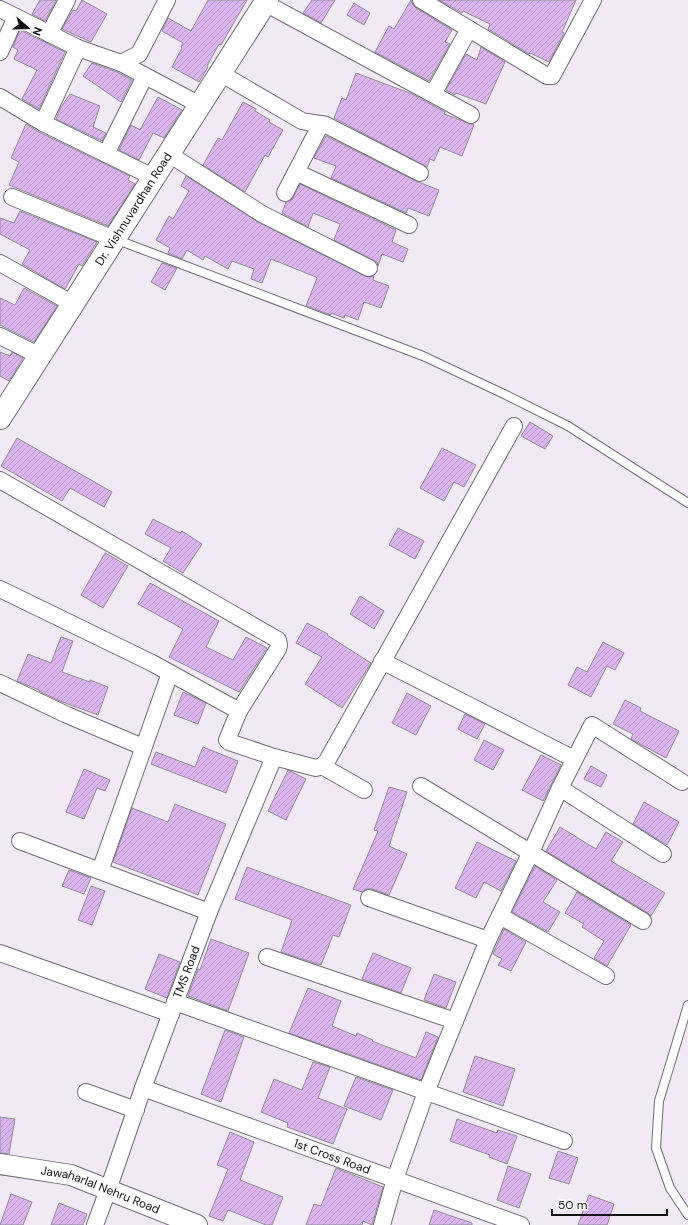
<svg xmlns="http://www.w3.org/2000/svg" width="688" height="1225" viewBox="0 0 688 1225" font-family="'DM Sans',sans-serif">
<defs>
<pattern id="building-hatch" width="6" height="6" patternUnits="userSpaceOnUse"><rect width="6" height="6" fill="#dab4ef"/><path d="M-1 1l2-2M0 6l6-6M5 7l2-2" fill="none" stroke="#ba9acc"/></pattern>
</defs>
<rect width="100%" height="100%" fill="#f1eaf5"/>
<path fill="url(#building-hatch)" stroke="#938c97" d="M 40,0 L 56,0 L 45,21 L 32,14 Z
M 82,0 L 107,14 L 91,42 L 62,29 L 73,10 L 76,11 Z
M 208,0 L 247,0 L 221,45 L 219,44 L 207,66 L 208,67 L 199,82 L 172,67 L 182,48 L 181,47 L 183,43 L 162,31 L 168,18 L 191,31 Z
M 312,0 L 335,0 L 321,23 L 303,13 Z
M 411,0 L 413,5 L 416,8 L 452,30 L 445,42 L 450,44 L 429,81 L 375,52 L 389,26 L 394,29 Z
M 439,0 L 576,0 L 562,32 L 564,33 L 549,62 L 530,53 L 529,54 L 488,29 L 490,24 L 463,11 L 462,13 Z
M 354,3 L 370,13 L 364,25 L 347,15 Z
M 20,30 L 65,52 L 39,109 L 22,99 L 37,70 L 14,59 L 18,50 L 13,47 Z
M 481,47 L 505,62 L 486,104 L 456,93 L 455,95 L 446,90 L 466,54 L 477,60 Z
M 92,63 L 117,72 L 132,80 L 121,102 L 83,76 Z
M 356,73 L 412,94 L 445,112 L 444,114 L 474,125 L 462,156 L 440,147 L 434,161 L 430,159 L 427,167 L 334,118 L 342,98 L 346,100 Z
M 70,94 L 100,106 L 93,127 L 106,133 L 102,141 L 56,119 L 61,107 Z
M 158,97 L 182,110 L 164,138 L 153,133 L 139,160 L 119,150 L 131,125 L 140,130 Z
M 243,102 L 256,109 L 255,111 L 270,120 L 269,122 L 283,130 L 268,157 L 265,155 L 245,192 L 203,165 L 218,138 L 222,140 Z
M 26,124 L 39,132 L 130,176 L 128,180 L 135,184 L 108,226 L 9,185 L 19,162 L 11,158 Z
M 326,136 L 416,181 L 439,190 L 429,216 L 408,208 L 406,213 L 331,178 L 336,166 L 314,158 Z
M 186,176 L 258,222 L 365,276 L 369,277 L 374,276 L 373,280 L 389,286 L 381,308 L 364,302 L 358,320 L 345,315 L 344,318 L 331,313 L 331,315 L 306,306 L 317,278 L 316,277 L 271,259 L 262,283 L 251,279 L 254,269 L 232,261 L 228,269 L 205,256 L 203,260 L 187,250 L 182,259 L 168,253 L 170,248 L 156,240 L 169,216 L 173,219 L 189,191 L 181,186 Z
M 300,184 L 396,230 L 392,242 L 408,249 L 403,262 L 382,254 L 378,266 L 377,262 L 373,260 L 334,240 L 340,224 L 313,213 L 308,227 L 282,213 L 286,202 L 290,201 L 293,198 Z
M 20,211 L 97,242 L 82,266 L 79,264 L 65,289 L 22,264 L 30,250 L 0,234 L 0,218 L 14,223 Z
M 162,263 L 177,268 L 165,290 L 151,282 Z
M 24,288 L 57,306 L 34,342 L 0,325 L 0,298 L 15,305 Z
M 0,352 L 10,356 L 12,352 L 23,358 L 9,381 L 0,376 Z
M 530,422 L 553,436 L 545,449 L 521,436 Z
M 17,438 L 112,492 L 104,507 L 70,488 L 62,501 L 1,466 Z
M 442,448 L 476,465 L 464,487 L 454,482 L 444,501 L 420,488 Z
M 153,519 L 180,533 L 182,531 L 202,544 L 183,573 L 163,561 L 171,548 L 145,534 Z
M 398,528 L 424,541 L 415,559 L 389,545 Z
M 105,553 L 128,566 L 103,608 L 81,595 Z
M 150,583 L 219,621 L 206,647 L 233,660 L 246,637 L 267,648 L 239,692 L 169,657 L 183,629 L 138,604 Z
M 360,596 L 384,611 L 374,629 L 350,614 Z
M 307,623 L 328,634 L 327,635 L 371,663 L 342,708 L 305,684 L 322,657 L 296,643 Z
M 61,637 L 73,641 L 62,672 L 90,682 L 90,680 L 108,687 L 98,715 L 60,701 L 39,691 L 39,690 L 17,681 L 28,654 L 51,663 Z
M 603,642 L 624,653 L 615,670 L 607,666 L 591,697 L 568,685 L 577,667 L 587,672 Z
M 183,692 L 206,703 L 198,724 L 174,715 Z
M 407,693 L 431,706 L 416,735 L 392,723 Z
M 625,700 L 641,708 L 640,711 L 679,731 L 666,758 L 631,739 L 633,734 L 613,724 Z
M 465,714 L 485,724 L 477,739 L 458,729 Z
M 484,740 L 504,750 L 493,770 L 474,760 Z
M 203,747 L 238,761 L 226,793 L 151,764 L 156,752 L 195,767 Z
M 541,755 L 561,765 L 543,801 L 522,790 Z
M 591,766 L 607,775 L 601,787 L 584,779 Z
M 84,769 L 110,780 L 105,791 L 97,788 L 84,819 L 66,812 Z
M 288,770 L 306,779 L 286,820 L 268,811 Z
M 389,787 L 407,792 L 389,846 L 407,854 L 389,895 L 372,889 L 367,889 L 362,892 L 353,889 L 378,831 L 374,830 Z
M 644,802 L 679,822 L 667,845 L 633,824 Z
M 175,804 L 226,824 L 198,895 L 113,862 L 132,808 L 168,822 Z
M 560,827 L 596,849 L 606,832 L 623,842 L 611,861 L 665,893 L 651,916 L 648,913 L 546,851 Z
M 477,842 L 516,861 L 501,891 L 484,882 L 476,898 L 455,888 Z
M 535,866 L 557,880 L 543,902 L 560,912 L 548,932 L 512,912 Z
M 247,867 L 351,905 L 339,937 L 333,935 L 321,965 L 281,952 L 292,920 L 235,899 Z
M 69,870 L 91,878 L 84,894 L 62,886 Z
M 91,886 L 105,891 L 92,925 L 78,920 Z
M 577,892 L 631,925 L 607,966 L 594,958 L 604,941 L 582,927 L 584,924 L 565,913 Z
M 504,929 L 526,942 L 511,971 L 498,965 L 502,959 L 493,954 Z
M 211,939 L 249,953 L 228,1011 L 188,996 L 198,969 L 200,970 Z
M 373,953 L 411,968 L 401,993 L 362,979 Z
M 159,954 L 180,962 L 167,998 L 145,989 Z
M 434,974 L 456,982 L 446,1008 L 424,1000 Z
M 308,988 L 341,1001 L 332,1026 L 356,1036 L 357,1033 L 373,1040 L 372,1041 L 416,1058 L 426,1032 L 438,1037 L 421,1080 L 289,1033 Z
M 225,1030 L 244,1037 L 221,1102 L 201,1094 Z
M 475,1056 L 515,1069 L 503,1106 L 463,1092 Z
M 313,1062 L 330,1067 L 318,1098 L 347,1109 L 333,1144 L 287,1127 L 288,1123 L 261,1112 L 274,1079 L 302,1090 Z
M 356,1077 L 393,1090 L 381,1120 L 344,1106 Z
M 0,1117 L 15,1119 L 9,1154 L 0,1153 Z
M 457,1119 L 497,1133 L 498,1130 L 517,1136 L 507,1164 L 489,1157 L 490,1155 L 450,1141 Z
M 230,1132 L 254,1142 L 240,1180 L 283,1197 L 272,1225 L 266,1225 L 228,1210 L 223,1221 L 209,1216 L 228,1169 L 217,1165 Z
M 558,1151 L 578,1158 L 569,1184 L 549,1178 Z
M 508,1166 L 531,1174 L 519,1208 L 497,1200 Z
M 336,1168 L 383,1187 L 372,1225 L 363,1221 L 362,1225 L 306,1225 L 314,1204 L 321,1206 Z
M 11,1194 L 32,1202 L 23,1225 L 0,1225 Z
M 589,1195 L 614,1204 L 607,1225 L 578,1225 Z
M 59,1203 L 87,1214 L 83,1225 L 51,1225 Z
M 434,1210 L 472,1223 L 472,1225 L 429,1225 Z"/>
<g fill="none" stroke-linecap="round" stroke-linejoin="round">
<g stroke="#736c77" stroke-width="10">
<path id="service" d="M 115,239 L 423,356 L 504,394 L 568,426 L 688,503
M 688,1005 L 659,1101 L 656,1148 L 670,1188 L 688,1215"/>
</g>
<g stroke="#736c77" stroke-width="18">
<g id="minor">
<path d="M 421,0 L 547,76 L 552,76 L 593,0"/>
<path d="M 265,3 L 471,115"/>
<path d="M 0,9 L 78,48 L 121,63 L 139,54 L 167,0"/>
<path d="M 49,34 L 67,0"/>
<path d="M 0,52 L 16,17"/>
<path d="M 121,63 L 200,105"/>
<path d="M 220,73 L 302,121 L 307,122 L 326,125 L 420,173"/>
<path d="M 433,94 L 469,29"/>
<path d="M 0,97 L 43,123 L 153,177"/>
<path d="M 43,123 L 78,48"/>
<path d="M 106,154 L 145,76"/>
<path d="M 169,154 L 262,214 L 369,268"/>
<path d="M 296,172 L 409,225"/>
<path d="M 285,193 L 321,124"/>
<path d="M 12,197 L 114,239"/>
<path d="M 0,263 L 73,304"/>
<path d="M 0,336 L 40,356"/>
<path d="M 0,480 L 278,640 L 279,645 L 278,649 L 239,711 L 227,740 L 229,742 L 274,757 L 316,768 L 322,766 L 327,761 L 514,426"/>
<path d="M 0,589 L 152,663 L 239,711"/>
<path d="M 382,661 L 574,759"/>
<path d="M 0,683 L 67,715 L 143,747"/>
<path d="M 322,766 L 364,790"/>
<path d="M 421,786 L 643,921"/>
<path d="M 560,788 L 663,854"/>
<path d="M 20,841 L 209,912"/>
<path d="M 100,871 L 170,673"/>
<path d="M 369,898 L 488,940"/>
<path d="M 500,916 L 606,976"/>
<path d="M 0,953 L 171,1014"/>
<path d="M 267,957 L 455,1021"/>
<path d="M 175,1002 L 564,1141"/>
<path id="s1" d="M 143,1088 L 521,1225"/>
<path d="M 86,1092 L 136,1110"/>
<path id="s2" d="M 95,1225 L 108,1190 L 143,1088 L 209,912 L 274,757"/>
<path d="M 382,1225 L 395,1179 L 426,1092 L 488,940 L 531,852 L 560,788 L 592,725 L 682,782"/>
</g>
</g>
<g stroke="#736c77" stroke-width="22">
<g id="tertiary">
<path id="s3" d="M 0,1164 L 71,1175 L 197,1225"/>
</g>
</g>
<g stroke="#736c77" stroke-width="24">
<g id="secondary">
<path id="s4" d="M 0,418 L 267,0"/>
</g>
</g>
<use href="#service" stroke="#fff" stroke-width="8"/>
<use href="#minor" stroke="#fff" stroke-width="16"/>
<use href="#tertiary" stroke="#fff" stroke-width="20"/>
<use href="#secondary" stroke="#fff" stroke-width="22"/>
</g>
<g text-anchor="middle" stroke-width="3" stroke-linejoin="round" paint-order="stroke">
<g font-size="12" fill="#151216" stroke="#fcf9fd">
<text dy="4" stroke="none"><textPath href="#s4" startOffset="248">Dr. Vishnuvardhan Road</textPath></text>
<text dy="4" stroke="none"><textPath href="#s2" startOffset="269">TMS Road</textPath></text>
<text dy="4" stroke="none"><textPath href="#s1" startOffset="201">1st Cross Road</textPath></text>
<text dy="4" stroke="none"><textPath href="#s3" startOffset="104">Jawaharlal Nehru Road</textPath></text>
</g>
</g>
<g transform="translate(28 28) rotate(110)" stroke="#fcf9fd" stroke-width="3" paint-order="stroke">
<path d="M0-3L7 15L0 10L-7 15Z" fill="#151216"/>
<text y="-6" font-size="11" font-weight="bold" text-anchor="middle" fill="#151216">N</text>
</g>
<path d="M552 1209v6h115v-6" fill="none" stroke="#151216" stroke-width="2"/>
<text x="558" y="1209" font-size="12" fill="#151216" stroke="#fcf9fd" stroke-width="3" paint-order="stroke">50 m</text>
</svg>
